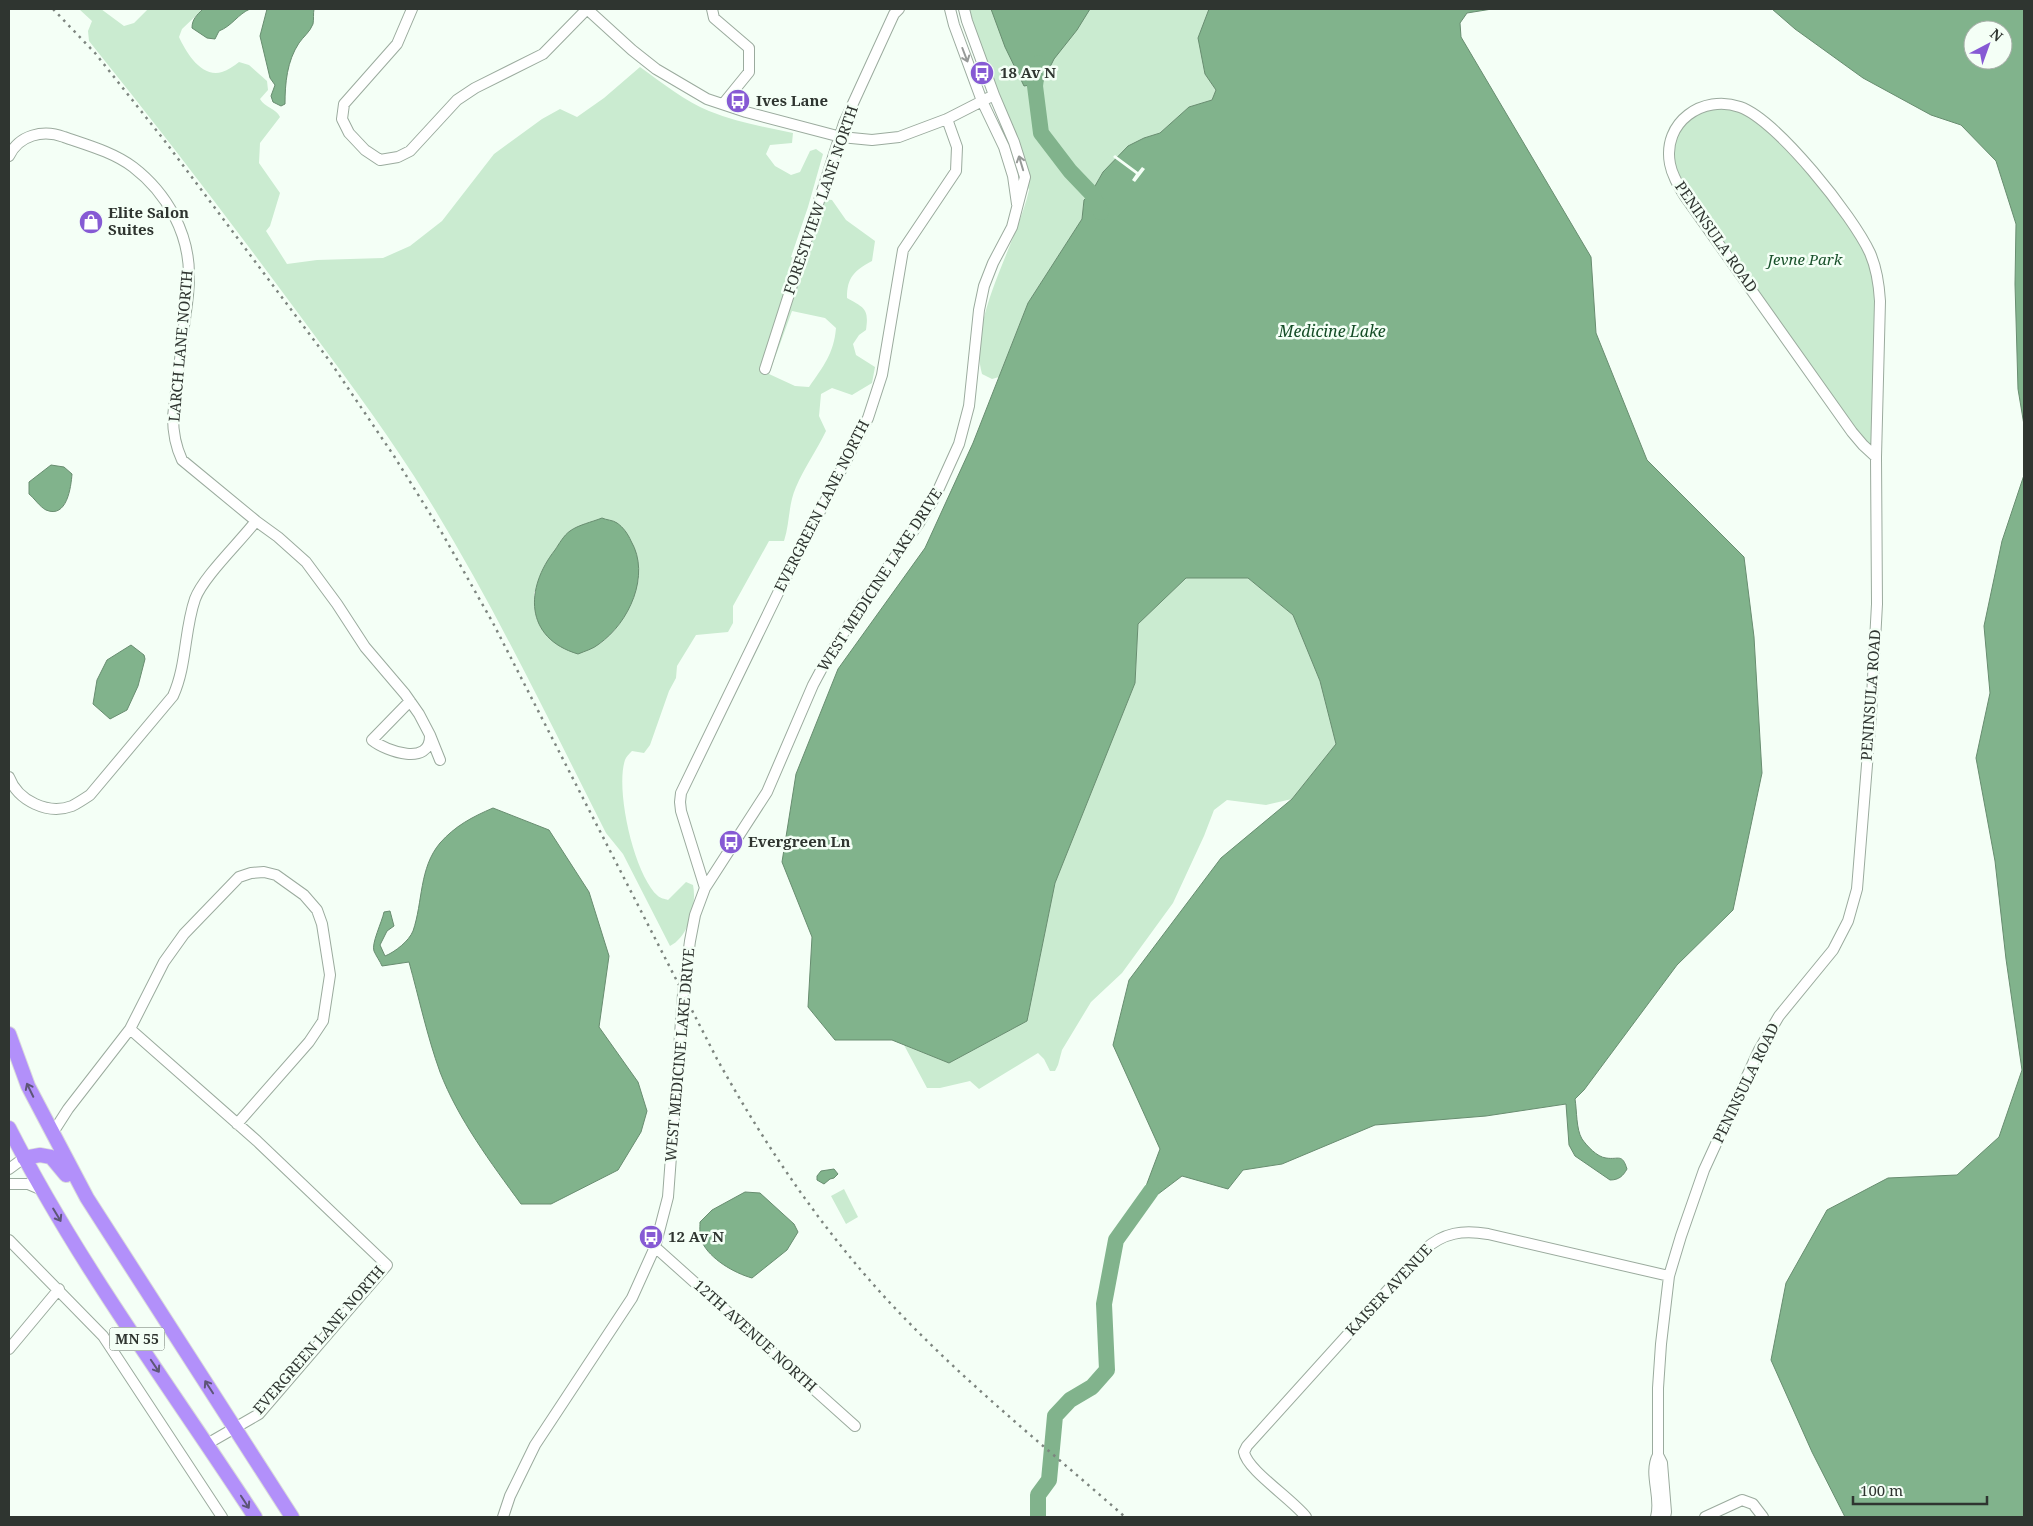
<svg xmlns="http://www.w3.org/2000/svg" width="2033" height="1526" viewBox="0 0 2033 1526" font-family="'Noto Serif',serif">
<rect width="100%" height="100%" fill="#f4fff6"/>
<path fill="#caebd0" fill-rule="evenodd" d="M 79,9 L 101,9 L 124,26 L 134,23 L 148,9 L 203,9 L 182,29 L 179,37 C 186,52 201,78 222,72 C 228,70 234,66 239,62 L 249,65 L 267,81 L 268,90 L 260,99 C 265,108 276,108 280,117 L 260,143 L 259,163 L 280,193 L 270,226 L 266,231 L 287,264 L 317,260 L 383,258 L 410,246 L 442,221 L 494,154 L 542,119 L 560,109 L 577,117 L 604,98 L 640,67 C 662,83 685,101 709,111 C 736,122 765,127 793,133 L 792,143 L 770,145 L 766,154 L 775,166 L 791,175 L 800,172 L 810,151 L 816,149 L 823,154 L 808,207 L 791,257 L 804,261 L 824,199 L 832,200 L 846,220 L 875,241 L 872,261 C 854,271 847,277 847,298 C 865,308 869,309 866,330 L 859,335 L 853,344 L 856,355 L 875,367 L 872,383 L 852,395 L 832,388 L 821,394 L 819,416 L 826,431 C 817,450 804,468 796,487 C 788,505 790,523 784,541 L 769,541 L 733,606 L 733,623 L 728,632 L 696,635 L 677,666 L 676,678 L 669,691 L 650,745 L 644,753 L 632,751 C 629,754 626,757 625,760 C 615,789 634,875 658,896 C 660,898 665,899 668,900 L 686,882 L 693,885 C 697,904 689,937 670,946 L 623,854 L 606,833 C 545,713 487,590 414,476 C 378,420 338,367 298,313 C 230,221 161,130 89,41 L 88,31 L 92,21 ZM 792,311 L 825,318 L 836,328 C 834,353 823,367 809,387 L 795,386 L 769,374 ZM 639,578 C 633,601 622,629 601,643 C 593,648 576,648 566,650 C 540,634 534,622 534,592 Z
M 964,9 L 1209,9 L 1199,38 L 1205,74 L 1216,90 L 1212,100 L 1189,107 L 1160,133 L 1144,138 L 1103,172 L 1091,193 L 1084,200 L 1082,219 L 1028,303 L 999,377 L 992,379 L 982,374 C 967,320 1017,244 1029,190 Z
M 1729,103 L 1762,119 L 1857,229 L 1879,282 L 1876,457 L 1684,195 L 1669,162 L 1682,120 Z
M 1186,578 L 1248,578 L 1293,615 L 1320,681 L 1336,744 L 1292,799 L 1266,805 L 1227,800 L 1214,810 L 1204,836 L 1173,903 L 1122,973 L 1091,1002 L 1062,1050 L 1058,1065 L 1055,1071 L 1050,1071 L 1044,1059 L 1038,1053 L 979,1089 L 970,1081 L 940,1088 L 927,1088 L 904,1045 L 949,1063 L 1027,1021 L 1055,883 L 1135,683 L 1138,624 Z
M 844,1189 L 858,1217 L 846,1224 L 831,1196 Z"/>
<path fill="#81b38c" stroke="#688d70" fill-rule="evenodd" d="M 203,9 L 250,9 C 238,14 232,26 219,31 L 215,39 L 207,38 L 192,28 C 192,19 197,15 203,9 Z
M 267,9 L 314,9 C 313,14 314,19 313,24 C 310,32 303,37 299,43 C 287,61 285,83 285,104 L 281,106 L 273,102 L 271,96 L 275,85 L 270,78 L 260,36 Z
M 991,9 L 1090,9 L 1077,30 L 1054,59 L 1042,83 L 1024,86 L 1005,47 Z
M 1209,9 L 1492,9 L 1467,13 L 1460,23 L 1461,37 L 1591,257 L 1596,333 L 1647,460 L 1744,557 L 1754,637 L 1762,773 L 1733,910 L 1677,965 L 1584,1090 L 1575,1099 C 1577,1111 1576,1129 1582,1139 C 1587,1146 1597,1157 1606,1158 C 1619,1160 1622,1153 1627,1169 C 1623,1176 1619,1180 1610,1180 L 1575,1156 L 1569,1145 L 1566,1104 L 1486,1116 L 1375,1125 L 1282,1164 L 1243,1170 L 1228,1189 L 1182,1176 L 1137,1210 L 1160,1149 L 1113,1045 L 1129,980 L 1221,858 L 1292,799 L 1336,744 L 1320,681 L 1293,615 L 1248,578 L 1186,578 L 1138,624 L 1135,683 L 1055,883 L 1027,1021 L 949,1063 L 892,1040 L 835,1040 L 808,1007 L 812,937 L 782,862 L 796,774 L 838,669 L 925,548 L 973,443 L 1028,303 L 1082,219 L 1084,200 L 1091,193 L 1103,172 L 1128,146 L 1144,138 L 1160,133 L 1189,107 L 1212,100 L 1216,90 L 1205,74 L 1198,38 Z
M 1772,9 L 2024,9 L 2024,425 L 2018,389 L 2015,284 L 2016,224 L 1996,161 L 1961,125 L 1931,115 L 1863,78 L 1795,29 ZM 1973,30 L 2003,30 L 2003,60 L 1973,60 Z
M 51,465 L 64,467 L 72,474 C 71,487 67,519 46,510 C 40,507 34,498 29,494 L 29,482 Z
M 2024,475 L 2024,1517 L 1845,1517 L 1812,1452 L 1771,1360 L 1786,1283 L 1827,1210 L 1888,1178 L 1957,1175 L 1999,1137 L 2022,1070 L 2006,959 L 1995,861 L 1976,758 L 1990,693 L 1984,626 L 2002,541 Z
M 602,518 C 606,520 613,520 617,523 C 623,527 628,534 631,541 C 651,575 629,623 599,644 C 593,649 585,651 578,654 C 524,638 525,588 555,550 C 559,544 564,535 570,531 C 578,525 592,522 602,518 Z
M 131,645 L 144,655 L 145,659 L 138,686 L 127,710 L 110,719 L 93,704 L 97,680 L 107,660 Z
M 493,808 L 549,830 L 589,892 L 609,956 L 599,1027 L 638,1082 L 647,1111 L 641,1132 L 618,1170 L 551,1204 L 521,1204 C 491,1163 458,1119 440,1072 C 427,1036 419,998 409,962 L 382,966 C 380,961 376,956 374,951 C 371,944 382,922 384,912 L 390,911 L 394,926 L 387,931 L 380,945 L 385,956 C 395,952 409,941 413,931 C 423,902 419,868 440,843 C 455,826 472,817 493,808 Z
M 834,1169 L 838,1174 L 834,1178 L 830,1179 L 824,1184 L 817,1180 L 817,1176 L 821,1171 Z
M 745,1192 L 760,1193 L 794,1224 L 798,1232 L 787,1250 L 752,1278 C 734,1273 710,1259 702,1242 C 699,1236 700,1228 700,1222 L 712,1210 Z"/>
<path fill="#f4fff6" d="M 1115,155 L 1138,172 L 1142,167 L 1145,169 L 1135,182 L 1132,180 L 1136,174 L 1113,157 Z"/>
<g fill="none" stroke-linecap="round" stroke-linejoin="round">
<path stroke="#81b38c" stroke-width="16" d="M 1038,63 L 1035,86 L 1041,133 L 1070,171 L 1091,193 L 1101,212
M 1038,1517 L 1038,1495 L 1049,1480 L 1055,1416 L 1070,1400 L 1092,1387 L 1107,1370 L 1104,1304 L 1116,1240 L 1151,1191"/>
<g stroke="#9bab9e" stroke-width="12">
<path id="minor" d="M 412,9 L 397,44 L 344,104 L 342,119 L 349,133 L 365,150 L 380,160 L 398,157 L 410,151 L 457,100 L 475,88 L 543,54 L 587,9
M 587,9 L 632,50 L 656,69 L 707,99 L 746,112 L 841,137 L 872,140 L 899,137 L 947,119 L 994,95
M 712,9 L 714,18 L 749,48 L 749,72 L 723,104
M 950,9 L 954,25 L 982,101 L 1004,147 L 1013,176 L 1017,204
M 9,156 C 19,135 43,129 64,137 C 87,145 113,152 133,167 C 167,193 190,234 189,278 C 189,297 185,316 183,334 C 180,362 176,390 173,417 C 173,433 175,445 182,460 L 256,521 L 278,537 L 306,562 L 337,604 L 365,647 L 405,694 L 419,714 L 430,735 L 440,760
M 765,369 L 844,123 L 894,14 L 899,9
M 410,701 L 372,740 C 387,752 430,766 430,736
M 9,777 C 18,801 48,815 72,806 C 78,803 84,799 90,795 L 173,696 C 187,665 184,631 195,599 C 203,577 240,542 256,521
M 705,888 L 681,811 L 680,802 L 681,793 L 779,591 L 868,418 L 882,375 L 903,250 L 956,171 L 957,147 L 947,119
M 130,1029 L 257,1141 L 387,1265 L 259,1414 L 207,1444
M 52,1134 L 68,1109 L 130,1029 L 164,962 L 184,934 L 239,877 L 251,873 L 264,872 L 276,875 L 304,895 L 317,910 L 322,924 L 330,975 L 323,1021 L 309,1042 L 237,1124
M 9,1169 L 24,1158
M 9,1184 L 28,1184 L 42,1190
M 9,1240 L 103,1336 L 222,1517
M 655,1247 L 855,1426
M 9,1349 L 59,1289
M 503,1517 L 510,1496 L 535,1445 L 632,1298 L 655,1247 L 668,1197 L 683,994 L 690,941 L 695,915 L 705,888 L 767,792 L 813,685 L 828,657 L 868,595 L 919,523 L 935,497 L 959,444 L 969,406 L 979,310 L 984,286 L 993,263 L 1012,227 L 1025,177 L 1014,142 L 994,95 L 967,21 L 964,9
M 1306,1517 C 1292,1499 1247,1470 1244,1452 L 1247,1446 L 1424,1250 C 1444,1232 1463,1230 1488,1234 L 1669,1276
M 1656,1517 C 1662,1497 1648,1474 1658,1455
M 1665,1517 L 1666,1512 L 1662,1463 L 1658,1455 L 1658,1388 L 1661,1344 L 1669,1276 L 1681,1236 L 1704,1170 L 1759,1050 L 1779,1016 L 1833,950 L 1848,921 L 1857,889 L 1871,715 L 1877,604 L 1876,457 L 1880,301 C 1879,284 1877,269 1870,253 C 1853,216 1777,120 1740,107 C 1703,94 1662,122 1670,164 C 1672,175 1678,185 1684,195 L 1852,432 L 1863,445 L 1876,457
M 1705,1517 L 1742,1500 L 1753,1504 L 1763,1517"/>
</g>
<g stroke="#dadbda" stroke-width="16">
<path id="highway" d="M 9,1034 L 28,1086 L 87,1198 L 292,1517
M 9,1128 C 78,1264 171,1388 255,1517
M 24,1158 L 40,1155 L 51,1157 L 66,1175"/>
</g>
<use href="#minor" stroke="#fff" stroke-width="10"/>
<use href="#highway" stroke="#b290fa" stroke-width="14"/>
<path stroke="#7d857f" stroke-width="2.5" stroke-dasharray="2.5 5" stroke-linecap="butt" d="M 53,9 L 95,53 L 164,140 L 331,363 L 394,456 L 442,533 L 493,623 L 717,1059 C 766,1147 823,1231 892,1305 C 964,1382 1047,1448 1125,1517"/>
</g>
<defs><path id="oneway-shaft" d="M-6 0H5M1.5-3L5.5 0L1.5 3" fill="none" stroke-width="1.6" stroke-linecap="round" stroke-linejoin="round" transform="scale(1.25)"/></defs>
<g stroke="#979a98">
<use href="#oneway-shaft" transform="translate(965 55) rotate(69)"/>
<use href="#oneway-shaft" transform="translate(1021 163) rotate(-107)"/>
</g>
<g stroke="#5d5577">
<use href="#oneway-shaft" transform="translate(30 1090) rotate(-116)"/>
<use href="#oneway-shaft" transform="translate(57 1215) rotate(59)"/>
<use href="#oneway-shaft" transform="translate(155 1366) rotate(56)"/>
<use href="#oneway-shaft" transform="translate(209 1387) rotate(-123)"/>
<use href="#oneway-shaft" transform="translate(245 1502) rotate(57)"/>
</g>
<defs>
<g id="bus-disc" transform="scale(1.25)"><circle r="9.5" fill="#865ad4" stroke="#f4fff6"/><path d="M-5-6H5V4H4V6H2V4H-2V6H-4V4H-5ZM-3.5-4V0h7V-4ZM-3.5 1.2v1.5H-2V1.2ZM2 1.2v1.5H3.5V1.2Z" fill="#fff"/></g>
<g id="shop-disc" transform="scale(1.25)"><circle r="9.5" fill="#865ad4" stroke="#f4fff6"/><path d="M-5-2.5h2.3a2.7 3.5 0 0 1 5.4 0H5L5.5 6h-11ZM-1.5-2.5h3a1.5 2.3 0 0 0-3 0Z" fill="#fff"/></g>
</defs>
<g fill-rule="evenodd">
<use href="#bus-disc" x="982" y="73"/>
<use href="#bus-disc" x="738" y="101"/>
<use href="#shop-disc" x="91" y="222"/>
<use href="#bus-disc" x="731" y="842"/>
<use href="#bus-disc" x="651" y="1237"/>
</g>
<g text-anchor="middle" stroke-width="5" stroke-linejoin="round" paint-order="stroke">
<rect fill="#f4fff6" stroke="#6a726b" stroke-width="1" x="109.5" y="1327.5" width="55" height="23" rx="4"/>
<g font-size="14" font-weight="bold" fill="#2f3530">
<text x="137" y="1344">MN 55</text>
</g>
<g font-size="15" font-weight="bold" fill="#2f3530" stroke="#f4fff6" text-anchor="start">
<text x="1000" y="78">18 Av N</text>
<text x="756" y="106">Ives Lane</text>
<text x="108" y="218">Elite Salon<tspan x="108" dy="17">Suites</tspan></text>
<text x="748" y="847">Evergreen Ln</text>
<text x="668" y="1242">12 Av N</text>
</g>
<g font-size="15" fill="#2f3530" stroke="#f4fff6">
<text transform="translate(821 200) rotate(-71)" y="5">FORESTVIEW LANE NORTH</text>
<text transform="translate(1716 237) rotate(55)" y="5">PENINSULA ROAD</text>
<text transform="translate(181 346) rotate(-85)" y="5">LARCH LANE NORTH</text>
<text transform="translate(822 506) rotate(-63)" y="5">EVERGREEN LANE NORTH</text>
<text transform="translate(880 580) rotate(-57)" y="5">WEST MEDICINE LAKE DRIVE</text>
<text transform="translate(1871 695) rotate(-86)" y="5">PENINSULA ROAD</text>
<text transform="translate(680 1055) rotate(-85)" y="5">WEST MEDICINE LAKE DRIVE</text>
<text transform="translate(1746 1083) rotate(-64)" y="5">PENINSULA ROAD</text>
<text transform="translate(1389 1290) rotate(-47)" y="5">KAISER AVENUE</text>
<text transform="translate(755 1336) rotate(42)" y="5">12TH AVENUE NORTH</text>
<text transform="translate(319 1340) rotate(-49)" y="5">EVERGREEN LANE NORTH</text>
</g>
<g font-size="15" font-style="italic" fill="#19512b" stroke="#f4fff6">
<text x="1805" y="265">Jevne Park</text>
</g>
<g font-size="16" font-style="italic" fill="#154d27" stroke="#f4fff6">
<text x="1332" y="337">Medicine Lake</text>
</g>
</g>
<rect width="2033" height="1526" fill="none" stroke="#2f3530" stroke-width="20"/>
<g transform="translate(1988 45) rotate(41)"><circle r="24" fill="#f4fff6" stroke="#a5aea7"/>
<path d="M0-4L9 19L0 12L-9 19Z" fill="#865ad4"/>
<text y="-8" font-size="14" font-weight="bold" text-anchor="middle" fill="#2f3530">N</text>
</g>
<path d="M1853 1496v8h134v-8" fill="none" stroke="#2f3530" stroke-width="2.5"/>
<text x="1860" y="1496" font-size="15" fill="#2f3530" stroke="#f4fff6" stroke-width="4" paint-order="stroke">100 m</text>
</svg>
